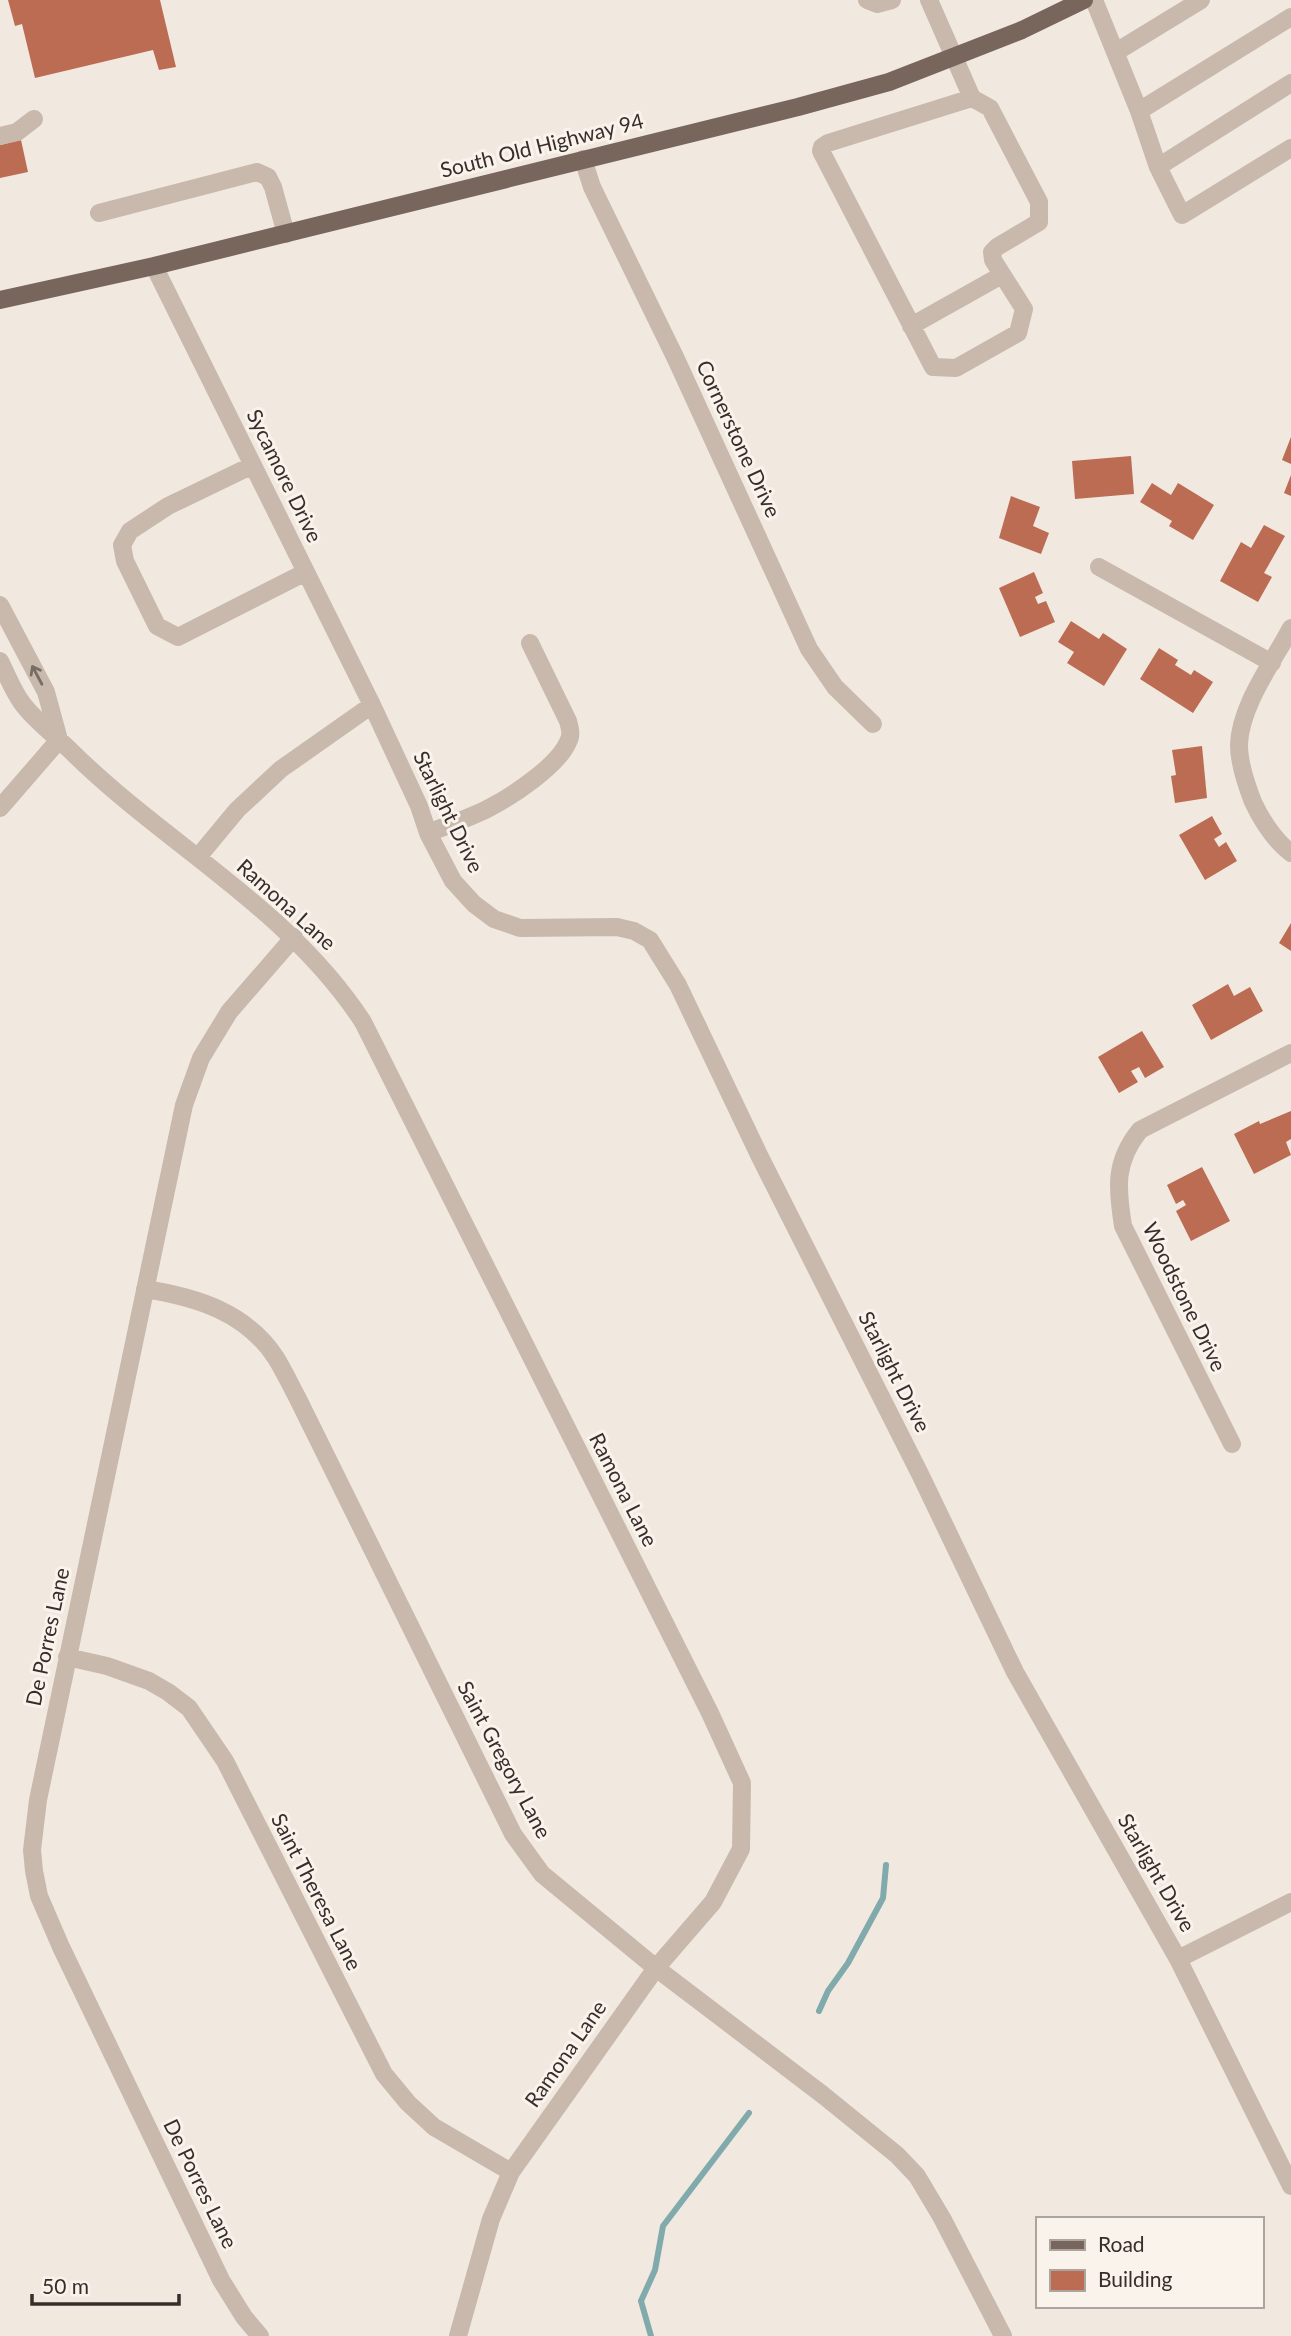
<svg xmlns="http://www.w3.org/2000/svg" width="1291" height="2336" viewBox="0 0 1291 2336" font-family="Lato,sans-serif">
<rect width="100%" height="100%" fill="#f1e9e0"/>
<g fill="none" stroke-linecap="round" stroke-linejoin="round">
<path stroke="#81aaac" stroke-width="6" d="M 819,2011 L 828,1991 L 848,1963 L 883,1898 L 886,1865
M 651,2336 L 641,2301 L 655,2270 L 663,2226 L 749,2113"/>
</g>
<path fill="#bb6c53" d="M 8,0 L 160,0 L 176,67 L 159,70 L 153,50 L 35,78 L 22,24 L 15,26 Z
M 21,140 L 28,172 L 0,178 L 0,145 Z
M 1291,437 L 1291,464 L 1282,460 Z
M 1131,456 L 1134,494 L 1075,499 L 1072,461 Z
M 1291,475 L 1291,496 L 1284,493 Z
M 1152,483 L 1171,495 L 1178,483 L 1214,505 L 1193,540 L 1169,526 L 1172,521 L 1140,502 Z
M 1011,496 L 1040,507 L 1033,526 L 1049,533 L 1041,554 L 999,538 Z
M 1264,525 L 1285,536 L 1264,573 L 1272,577 L 1258,602 L 1220,581 L 1241,542 L 1251,548 Z
M 1034,572 L 1043,593 L 1035,597 L 1038,604 L 1046,601 L 1055,622 L 1020,637 L 999,588 Z
M 1071,621 L 1099,639 L 1103,633 L 1127,649 L 1104,686 L 1067,663 L 1074,652 L 1058,642 Z
M 1159,648 L 1178,660 L 1175,665 L 1191,675 L 1194,670 L 1213,682 L 1193,713 L 1140,679 Z
M 1202,746 L 1207,798 L 1175,803 L 1171,776 L 1176,775 L 1172,750 Z
M 1212,816 L 1222,834 L 1214,839 L 1219,847 L 1226,842 L 1237,861 L 1205,880 L 1179,835 Z
M 1291,923 L 1291,951 L 1279,943 Z
M 1228,984 L 1234,996 L 1250,987 L 1263,1011 L 1211,1040 L 1192,1005 Z
M 1142,1031 L 1164,1067 L 1145,1078 L 1139,1067 L 1131,1071 L 1138,1082 L 1119,1093 L 1098,1057 Z
M 1291,1111 L 1291,1139 L 1286,1142 L 1291,1155 L 1254,1174 L 1234,1134 L 1259,1121 L 1260,1124 Z
M 1202,1167 L 1230,1221 L 1191,1241 L 1176,1211 L 1186,1205 L 1183,1200 L 1176,1204 L 1167,1185 Z"/>
<g fill="none" stroke-linecap="round" stroke-linejoin="round">
<path stroke="#c8b9ac" stroke-width="18" d="M 867,0 L 877,4 L 892,0
M 929,0 L 972,98 L 990,108 L 1039,202 L 1039,222 L 997,247 L 992,252 L 993,260 L 1024,309 L 1018,333 L 956,368 L 933,367 L 821,151 L 822,147 L 828,143 L 972,98
M 1094,0 L 1139,111 L 1158,167 L 1182,215 L 1291,148
M 1116,52 L 1201,0
M 1139,111 L 1291,17
M 0,136 L 17,132 L 34,119
M 583,159 L 592,187 L 676,359 L 809,649 L 835,687 L 873,724
M 1158,167 L 1291,83
M 99,213 L 257,172 L 268,177 L 273,187 L 286,234
M 154,266 L 372,705 L 419,806 L 428,833 L 453,881 L 474,904 L 494,919 L 520,928 L 617,927 L 634,931 L 650,940 L 678,985 L 759,1155 L 920,1474 L 1015,1672 L 1178,1959 L 1291,2186
M 911,326 L 1002,275
M 253,465 L 168,506 L 130,531 L 122,545 L 125,561 L 157,626 L 178,637 L 306,572
M 1099,567 L 1272,663
M 0,605 L 46,692 L 58,736
M 1291,628 C 1273,662 1240,706 1239,745 C 1239,764 1246,784 1253,802 C 1262,821 1274,840 1291,853
M 0,661 C 7,675 13,691 22,703 C 35,721 56,736 72,752 C 166,845 289,908 363,1022 L 710,1713 L 742,1783 L 741,1849 L 713,1902 L 656,1968 L 511,2172 L 491,2219 L 458,2336
M 0,808 L 59,740
M 428,833 C 448,825 470,818 489,808 C 512,796 558,766 568,742 C 572,735 570,729 568,721 L 530,643
M 198,857 L 237,810 L 281,769 L 372,705
M 145,1289 C 196,1297 246,1312 276,1358 C 284,1371 290,1384 297,1397 L 513,1834 L 542,1874 L 656,1968 L 823,2095 L 897,2155 L 917,2176 L 942,2218 L 1003,2336
M 1232,1444 L 1123,1226 C 1117,1188 1114,1162 1140,1130 L 1291,1053
M 67,1657 L 107,1666 L 149,1681 L 168,1692 L 189,1708 L 225,1761 L 384,2074 L 408,2103 L 434,2127 L 511,2172
M 1178,1959 L 1291,1902
M 260,2336 L 244,2317 L 221,2280 L 61,1947 L 39,1896 L 34,1871 L 32,1850 L 38,1800 L 184,1105 L 201,1058 L 229,1012 L 294,937"/>
<path stroke="#78665d" stroke-width="18" d="M 0,300 L 154,266 L 798,107 L 889,82 L 1022,30 L 1084,0"/>
</g>
<defs><path id="oneway-shaft" d="M-6 0H5M1.5-3L5.5 0L1.5 3" fill="none" stroke-width="1.6" stroke-linecap="round" stroke-linejoin="round" transform="scale(1.75)"/></defs>
<use stroke="#786d65" href="#oneway-shaft" transform="translate(37 675) rotate(-118)"/>
<g text-anchor="middle" stroke-width="6" stroke-linejoin="round" paint-order="stroke">
<g font-size="21" fill="#372e2b" stroke="#f9f3ec">
<text transform="translate(542 146) rotate(-14)" y="7">South Old Highway 94</text>
<text transform="translate(738 439) rotate(65)" y="7">Cornerstone Drive</text>
<text transform="translate(284 476) rotate(64)" y="7">Sycamore Drive</text>
<text transform="translate(448 812) rotate(64)" y="7">Starlight Drive</text>
<text transform="translate(286 905) rotate(42)" y="7">Ramona Lane</text>
<text transform="translate(1184 1297) rotate(64)" y="7">Woodstone Drive</text>
<text transform="translate(894 1372) rotate(63)" y="7">Starlight Drive</text>
<text transform="translate(623 1490) rotate(63)" y="7">Ramona Lane</text>
<text transform="translate(48 1637) rotate(-78)" y="7">De Porres Lane</text>
<text transform="translate(504 1760) rotate(62)" y="7">Saint Gregory Lane</text>
<text transform="translate(1156 1873) rotate(60)" y="7">Starlight Drive</text>
<text transform="translate(316 1892) rotate(63)" y="7">Saint Theresa Lane</text>
<text transform="translate(566 2054) rotate(-55)" y="7">Ramona Lane</text>
<text transform="translate(200 2184) rotate(64)" y="7">De Porres Lane</text>
</g>
</g>
<rect x="1036" y="2217" width="228" height="91" fill="#f9f3ec" stroke="#aba49f" stroke-width="2"/>
<rect x="1050" y="2240" width="35" height="10" fill="#78665d" stroke="#aba49f" stroke-width="2"/>
<text x="1098" y="2252" font-size="21" fill="#372e2b">Road</text>
<rect x="1050" y="2270" width="35" height="21" fill="#bb6c53" stroke="#aba49f" stroke-width="2"/>
<text x="1098" y="2287" font-size="21" fill="#372e2b">Building</text>
<path d="M32 2294v10h147v-10" fill="none" stroke="#372e2b" stroke-width="3.5"/>
<text x="42" y="2294" font-size="21" fill="#372e2b" stroke="#f9f3ec" stroke-width="5" paint-order="stroke">50 m</text>
</svg>
